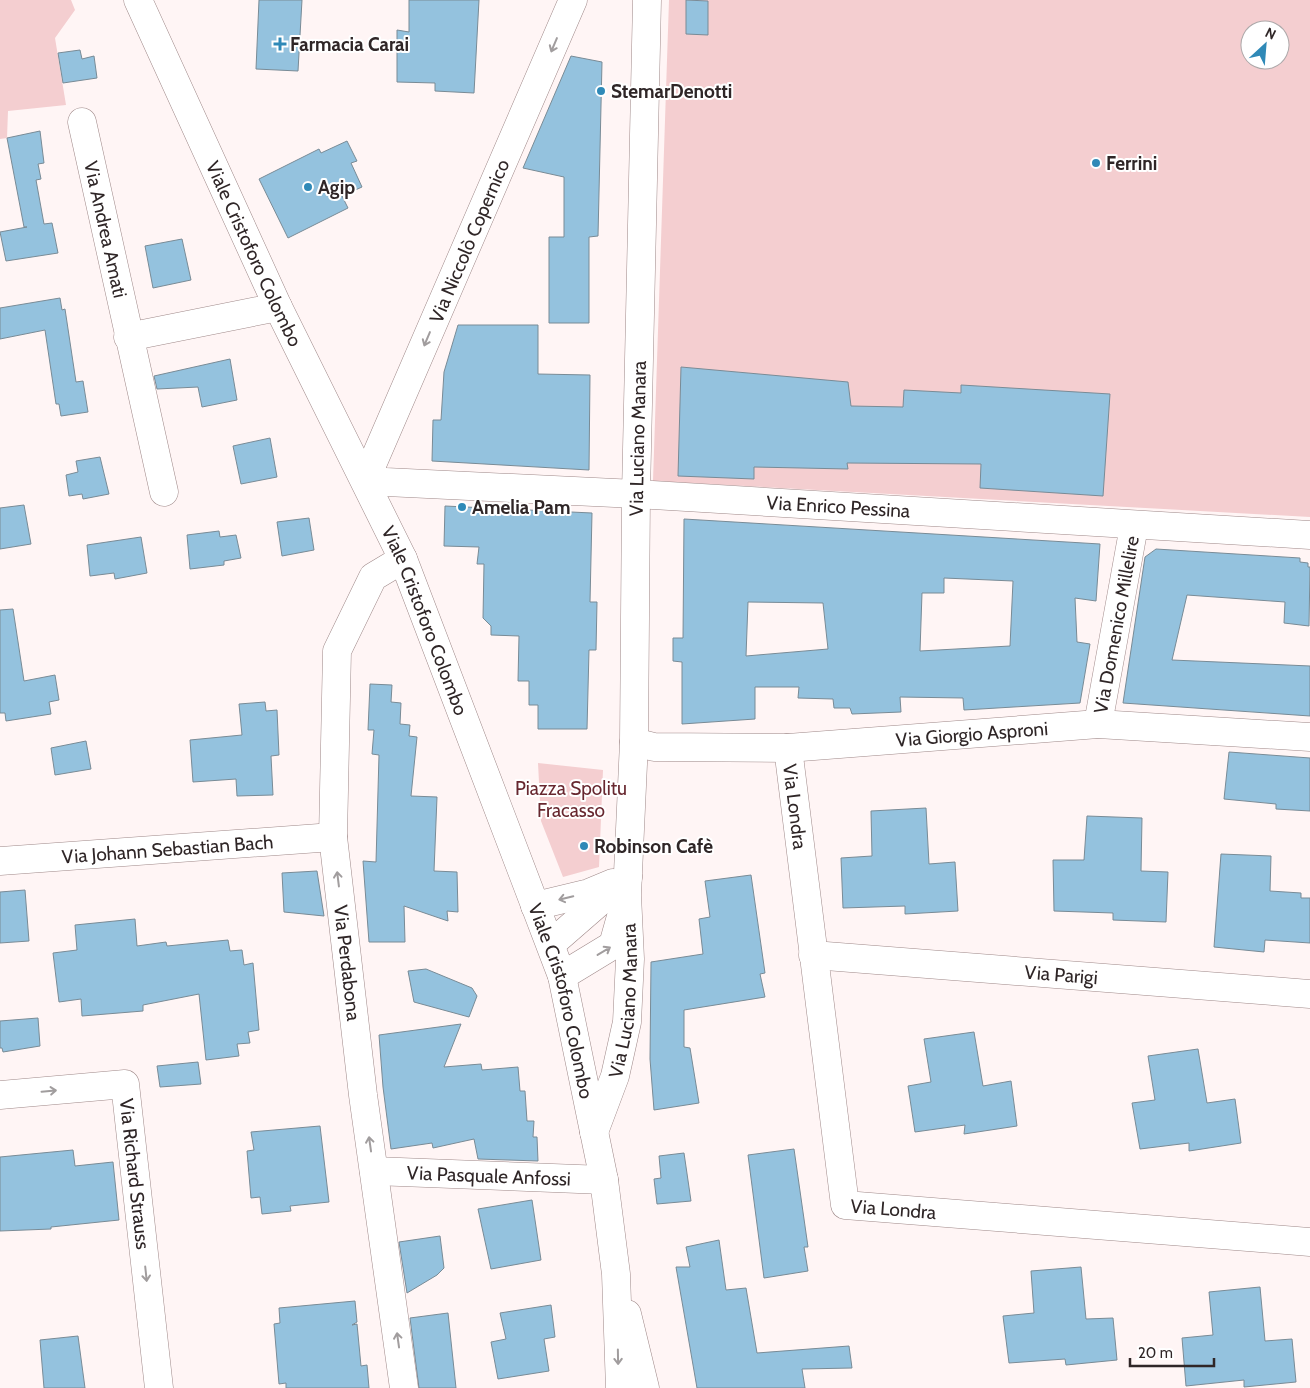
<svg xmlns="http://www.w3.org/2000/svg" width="1310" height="1388" viewBox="0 0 1310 1388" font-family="Cabin,sans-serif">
<rect width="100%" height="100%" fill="#fff5f5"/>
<path fill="#f4ced0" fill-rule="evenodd" d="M 0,0 L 71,0 L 75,10 L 55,38 L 66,105 L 8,111 L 7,138 L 0,139 Z
M 669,0 L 1310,0 L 1310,517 L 653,481 ZM 1250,30 L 1280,30 L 1280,60 L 1250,60 Z
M 538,763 L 603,770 L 599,867 L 563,877 L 541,821 Z"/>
<path fill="#94c2de" stroke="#798b96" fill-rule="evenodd" d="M 259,0 L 302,0 L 298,71 L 256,69 Z
M 409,0 L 479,0 L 474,93 L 435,91 L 435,83 L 397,82 L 397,30 L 409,32 Z
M 686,0 L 708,1 L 708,35 L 686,34 Z
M 80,50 L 82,59 L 94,56 L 97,78 L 63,83 L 58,53 Z
M 571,56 L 602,62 L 598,236 L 589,237 L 589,323 L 549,323 L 549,237 L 564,237 L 564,177 L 523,168 Z
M 40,131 L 44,163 L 38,164 L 41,179 L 36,180 L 44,224 L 52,223 L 58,253 L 6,261 L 0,232 L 27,227 L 24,227 L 7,138 Z
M 347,141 L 357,161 L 351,163 L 362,187 L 342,196 L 348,208 L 288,238 L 259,179 L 319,149 L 321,153 Z
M 182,239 L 191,280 L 153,288 L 145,246 Z
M 60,298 L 62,310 L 65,309 L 76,382 L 83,381 L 88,412 L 61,416 L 59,404 L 56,404 L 45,330 L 0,339 L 0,308 Z
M 458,325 L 538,325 L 538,374 L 590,375 L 589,470 L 432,461 L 433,420 L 441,420 L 444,372 Z
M 230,359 L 237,400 L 202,407 L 198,387 L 157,389 L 154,376 Z
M 681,367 L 848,382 L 851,406 L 903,407 L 904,390 L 961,393 L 961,385 L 1110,394 L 1103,496 L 980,488 L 981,464 L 847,463 L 848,469 L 754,467 L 754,479 L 678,476 Z
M 270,438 L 277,477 L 241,484 L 233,446 Z
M 100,457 L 109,494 L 83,499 L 82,494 L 69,496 L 66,475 L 78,472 L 76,461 Z
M 24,505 L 31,544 L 0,549 L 0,508 Z
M 445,506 L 592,513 L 590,602 L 597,602 L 596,650 L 589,650 L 587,729 L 538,729 L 538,705 L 529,705 L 529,681 L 518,681 L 519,636 L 491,635 L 491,626 L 483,618 L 484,564 L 477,564 L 479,547 L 444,546 Z
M 309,518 L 314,550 L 282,556 L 277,522 Z
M 684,519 L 1100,544 L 1096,601 L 1075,598 L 1077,642 L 1090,644 L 1080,703 L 964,710 L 963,698 L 900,697 L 901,712 L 852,714 L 850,708 L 834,708 L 833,699 L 798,698 L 799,687 L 755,687 L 755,719 L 682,724 L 682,662 L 673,661 L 673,638 L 683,638 ZM 944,578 L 1013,581 L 1010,646 L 920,651 L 922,593 L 944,593 ZM 748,602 L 823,603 L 828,649 L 746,656 Z
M 219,531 L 220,537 L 236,535 L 241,558 L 224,561 L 224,565 L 190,569 L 187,535 Z
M 141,537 L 147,573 L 115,579 L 114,573 L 90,576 L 87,545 Z
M 1156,549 L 1300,558 L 1300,562 L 1308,563 L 1308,567 L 1310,567 L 1309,626 L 1284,623 L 1285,602 L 1187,595 L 1172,660 L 1310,666 L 1310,716 L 1123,703 L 1145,557 Z
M 13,609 L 24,681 L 55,675 L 59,700 L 49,702 L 51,714 L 6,721 L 5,713 L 0,713 L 0,610 Z
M 370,684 L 392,685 L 391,702 L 401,703 L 400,724 L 410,725 L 409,736 L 417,737 L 411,796 L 437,797 L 434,871 L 457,872 L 458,912 L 447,911 L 448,921 L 404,906 L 405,942 L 369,942 L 363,861 L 376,862 L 379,755 L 372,754 L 374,730 L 368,730 Z
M 265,702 L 266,711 L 277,710 L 279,755 L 271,756 L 273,795 L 237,796 L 236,779 L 193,782 L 190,740 L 242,735 L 239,704 Z
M 86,741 L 91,769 L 55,775 L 51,748 Z
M 1229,752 L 1310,758 L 1310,811 L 1276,809 L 1276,804 L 1224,799 Z
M 926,808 L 929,864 L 955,862 L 958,911 L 905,914 L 905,906 L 843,908 L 841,858 L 872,856 L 871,811 Z
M 1087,816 L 1142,818 L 1141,871 L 1168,872 L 1166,922 L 1113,920 L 1113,913 L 1054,911 L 1053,860 L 1084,860 Z
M 1221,854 L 1271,856 L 1270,891 L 1301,893 L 1301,898 L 1310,898 L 1310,943 L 1265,940 L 1264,952 L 1214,947 Z
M 317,871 L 324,916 L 284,912 L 282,873 Z
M 751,875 L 765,973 L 760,974 L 765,997 L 684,1010 L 684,1047 L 690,1048 L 699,1103 L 654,1110 L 650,1059 L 651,962 L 703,954 L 699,919 L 710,917 L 705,881 Z
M 25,890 L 29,941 L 0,943 L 0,892 Z
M 135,919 L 137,946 L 166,942 L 167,946 L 228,940 L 230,951 L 242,950 L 244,965 L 253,963 L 259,1030 L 248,1032 L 250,1043 L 237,1044 L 239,1056 L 206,1060 L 199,994 L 143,1005 L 143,1011 L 82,1016 L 81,999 L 59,1002 L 53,953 L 77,950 L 75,925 Z
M 426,969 L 472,988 L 477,996 L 469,1017 L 414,1002 L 408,971 Z
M 38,1018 L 40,1046 L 3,1052 L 2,1048 L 0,1048 L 0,1021 Z
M 461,1024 L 444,1067 L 481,1064 L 482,1070 L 518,1067 L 520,1091 L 525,1091 L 527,1121 L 534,1121 L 533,1137 L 537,1137 L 538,1161 L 478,1159 L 474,1139 L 433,1148 L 432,1143 L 391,1149 L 383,1087 L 379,1035 Z
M 974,1032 L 983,1086 L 1011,1081 L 1017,1126 L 964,1134 L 965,1125 L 915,1132 L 908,1086 L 931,1082 L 924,1039 Z
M 1198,1049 L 1207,1103 L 1235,1099 L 1241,1143 L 1189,1151 L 1189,1143 L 1140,1149 L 1132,1103 L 1155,1100 L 1148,1056 Z
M 198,1062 L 201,1084 L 160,1087 L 157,1066 Z
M 320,1126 L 329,1202 L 290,1206 L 291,1211 L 262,1214 L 260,1197 L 251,1198 L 247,1151 L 254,1150 L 251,1132 Z
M 794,1149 L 808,1247 L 804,1247 L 808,1271 L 764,1278 L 748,1155 Z
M 73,1150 L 75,1166 L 113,1162 L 119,1220 L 51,1227 L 51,1229 L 0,1231 L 0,1157 Z
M 684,1153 L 691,1201 L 657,1204 L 654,1179 L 661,1178 L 659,1156 Z
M 532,1200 L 541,1260 L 491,1269 L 478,1209 Z
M 440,1236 L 444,1268 L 437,1275 L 407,1293 L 399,1242 Z
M 719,1240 L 726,1290 L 746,1288 L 757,1353 L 849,1346 L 852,1368 L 802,1369 L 805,1388 L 697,1388 L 676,1267 L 690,1267 L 686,1247 Z
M 1081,1267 L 1086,1319 L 1113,1318 L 1117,1360 L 1066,1365 L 1065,1359 L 1009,1363 L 1003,1316 L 1034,1313 L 1031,1271 Z
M 1260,1287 L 1265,1341 L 1292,1339 L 1296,1382 L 1244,1387 L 1244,1380 L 1186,1386 L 1182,1338 L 1213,1335 L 1209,1292 Z
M 355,1301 L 357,1322 L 352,1325 L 357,1324 L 361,1366 L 367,1365 L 369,1388 L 286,1388 L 286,1383 L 279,1384 L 274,1324 L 280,1323 L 279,1308 Z
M 551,1305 L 555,1337 L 544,1339 L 549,1371 L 498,1379 L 491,1342 L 506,1339 L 500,1313 Z
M 448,1313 L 456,1388 L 419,1388 L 410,1318 Z
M 78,1336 L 85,1388 L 44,1388 L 40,1340 Z"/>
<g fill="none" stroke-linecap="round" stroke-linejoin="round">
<g stroke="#9f8989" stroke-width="29">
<g id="street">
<path id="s1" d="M 573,0 L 365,481 L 636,494 L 1310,535"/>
<path id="s2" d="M 82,122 L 164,492"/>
<path d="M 128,337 L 278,307"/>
<path id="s3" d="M 403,559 L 373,577 L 337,651 L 333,837 L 363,1095 L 404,1388"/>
<path id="s4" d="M 1098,724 L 1134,526"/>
<path id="s5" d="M 634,742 L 654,747 L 788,748 L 1098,724 L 1310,737"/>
<path id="s6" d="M 788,748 L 845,1205 L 1310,1242"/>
<path id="s7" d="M 0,861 L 333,837"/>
<path id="s8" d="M 813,955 L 1310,994"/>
<path id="s9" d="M 0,1095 L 125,1084 L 159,1388"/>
<path id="s10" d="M 374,1171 L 604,1180"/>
</g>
</g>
<g stroke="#9f8989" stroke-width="29">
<g id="secondary">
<path id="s11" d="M 138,0 L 278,307 L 403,559 L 562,976 L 604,1180 L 616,1274 L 620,1388"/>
<path d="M 535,906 L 589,893 L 613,883"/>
<path d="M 551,944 L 628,877"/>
<path d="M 562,976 L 613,945 L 622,913"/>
<path id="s12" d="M 594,1132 L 615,1076 L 627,1022 L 630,959 L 627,895 L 634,742 L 636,494 L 647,0"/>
<path d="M 627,1314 L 645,1388"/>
</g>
</g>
<use href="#street" stroke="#fff" stroke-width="28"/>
<use href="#secondary" stroke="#fff" stroke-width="28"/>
</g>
<defs><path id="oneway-shaft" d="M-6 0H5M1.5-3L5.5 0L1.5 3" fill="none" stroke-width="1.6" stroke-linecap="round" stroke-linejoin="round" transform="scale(1.25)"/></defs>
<g stroke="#a19d9e">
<use href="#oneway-shaft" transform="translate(554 45) rotate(113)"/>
<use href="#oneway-shaft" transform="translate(427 339) rotate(113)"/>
<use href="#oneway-shaft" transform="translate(338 879) rotate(-97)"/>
<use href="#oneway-shaft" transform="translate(566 898) rotate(166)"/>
<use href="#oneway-shaft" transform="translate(604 951) rotate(-31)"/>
<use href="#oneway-shaft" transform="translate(49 1091) rotate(-5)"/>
<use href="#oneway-shaft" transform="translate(370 1144) rotate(-98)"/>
<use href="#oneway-shaft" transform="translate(146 1274) rotate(84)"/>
<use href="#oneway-shaft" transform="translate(398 1340) rotate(-98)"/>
<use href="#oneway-shaft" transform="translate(618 1357) rotate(89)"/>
</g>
<g fill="#2f89b7" stroke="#fff" stroke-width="2">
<path d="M277.5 36.5h5v5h5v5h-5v5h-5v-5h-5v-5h5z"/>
<circle cx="601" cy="91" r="5"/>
<circle cx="1096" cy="163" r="5"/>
<circle cx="308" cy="187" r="5"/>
<circle cx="462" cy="507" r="5"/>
<circle cx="584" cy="846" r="5"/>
</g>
<g text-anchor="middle" stroke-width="4" stroke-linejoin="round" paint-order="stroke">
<g font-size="19" font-weight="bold" fill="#2f2627" stroke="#fff" text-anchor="start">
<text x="290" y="51">Farmacia Carai</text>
<text x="611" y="98">StemarDenotti</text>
<text x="1106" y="170">Ferrini</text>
<text x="318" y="194">Agip</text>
<text x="472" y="514">Amelia Pam</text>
<text x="594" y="853">Robinson Cafè</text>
</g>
<g font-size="19" fill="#2f2627" stroke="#fff">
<text dy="7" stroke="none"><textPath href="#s2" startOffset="110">Via Andrea Amati</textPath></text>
<text transform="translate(469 241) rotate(-67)" y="7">Via Niccolò Copernico</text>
<text dy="7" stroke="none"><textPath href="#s11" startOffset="279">Viale Cristoforo Colombo</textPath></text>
<text dy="7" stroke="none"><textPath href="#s12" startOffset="699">Via Luciano Manara</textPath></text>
<text dy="7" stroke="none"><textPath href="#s1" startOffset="998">Via Enrico Pessina</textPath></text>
<text dy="7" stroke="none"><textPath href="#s11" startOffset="684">Viale Cristoforo Colombo</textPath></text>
<text dy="7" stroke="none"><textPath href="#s4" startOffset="101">Via Domenico Millelire</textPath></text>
<text dy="7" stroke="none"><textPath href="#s5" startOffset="339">Via Giorgio Asproni</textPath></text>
<text dy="7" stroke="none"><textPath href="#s6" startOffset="59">Via Londra</textPath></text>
<text dy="7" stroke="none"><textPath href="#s7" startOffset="168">Via Johann Sebastian Bach</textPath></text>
<text dy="7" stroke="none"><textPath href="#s3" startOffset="430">Via Perdabona</textPath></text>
<text dy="7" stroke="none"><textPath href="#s8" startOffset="249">Via Parigi</textPath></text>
<text dy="7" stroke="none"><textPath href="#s12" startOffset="136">Via Luciano Manara</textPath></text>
<text dy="7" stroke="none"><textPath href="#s11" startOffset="1089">Viale Cristoforo Colombo</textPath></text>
<text dy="7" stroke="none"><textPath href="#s9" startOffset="216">Via Richard Strauss</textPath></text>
<text dy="7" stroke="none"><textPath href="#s10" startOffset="115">Via Pasquale Anfossi</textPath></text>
<text dy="7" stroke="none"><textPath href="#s6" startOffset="509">Via Londra</textPath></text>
</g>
<g font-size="19" fill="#67272f" stroke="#fff">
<text x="571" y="795">Piazza Spolitu<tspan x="571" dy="22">Fracasso</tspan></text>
</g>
</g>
<g transform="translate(1265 45) rotate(26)"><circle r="24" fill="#ffffff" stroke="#aca8a9"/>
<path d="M0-4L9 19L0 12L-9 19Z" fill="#2f89b7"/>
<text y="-8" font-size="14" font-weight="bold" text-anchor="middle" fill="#2f2627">N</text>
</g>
<path d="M1130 1358v8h84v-8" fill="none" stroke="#2f2627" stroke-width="2.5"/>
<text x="1138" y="1358" font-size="15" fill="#2f2627" stroke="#ffffff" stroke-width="4" paint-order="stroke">20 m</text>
</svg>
